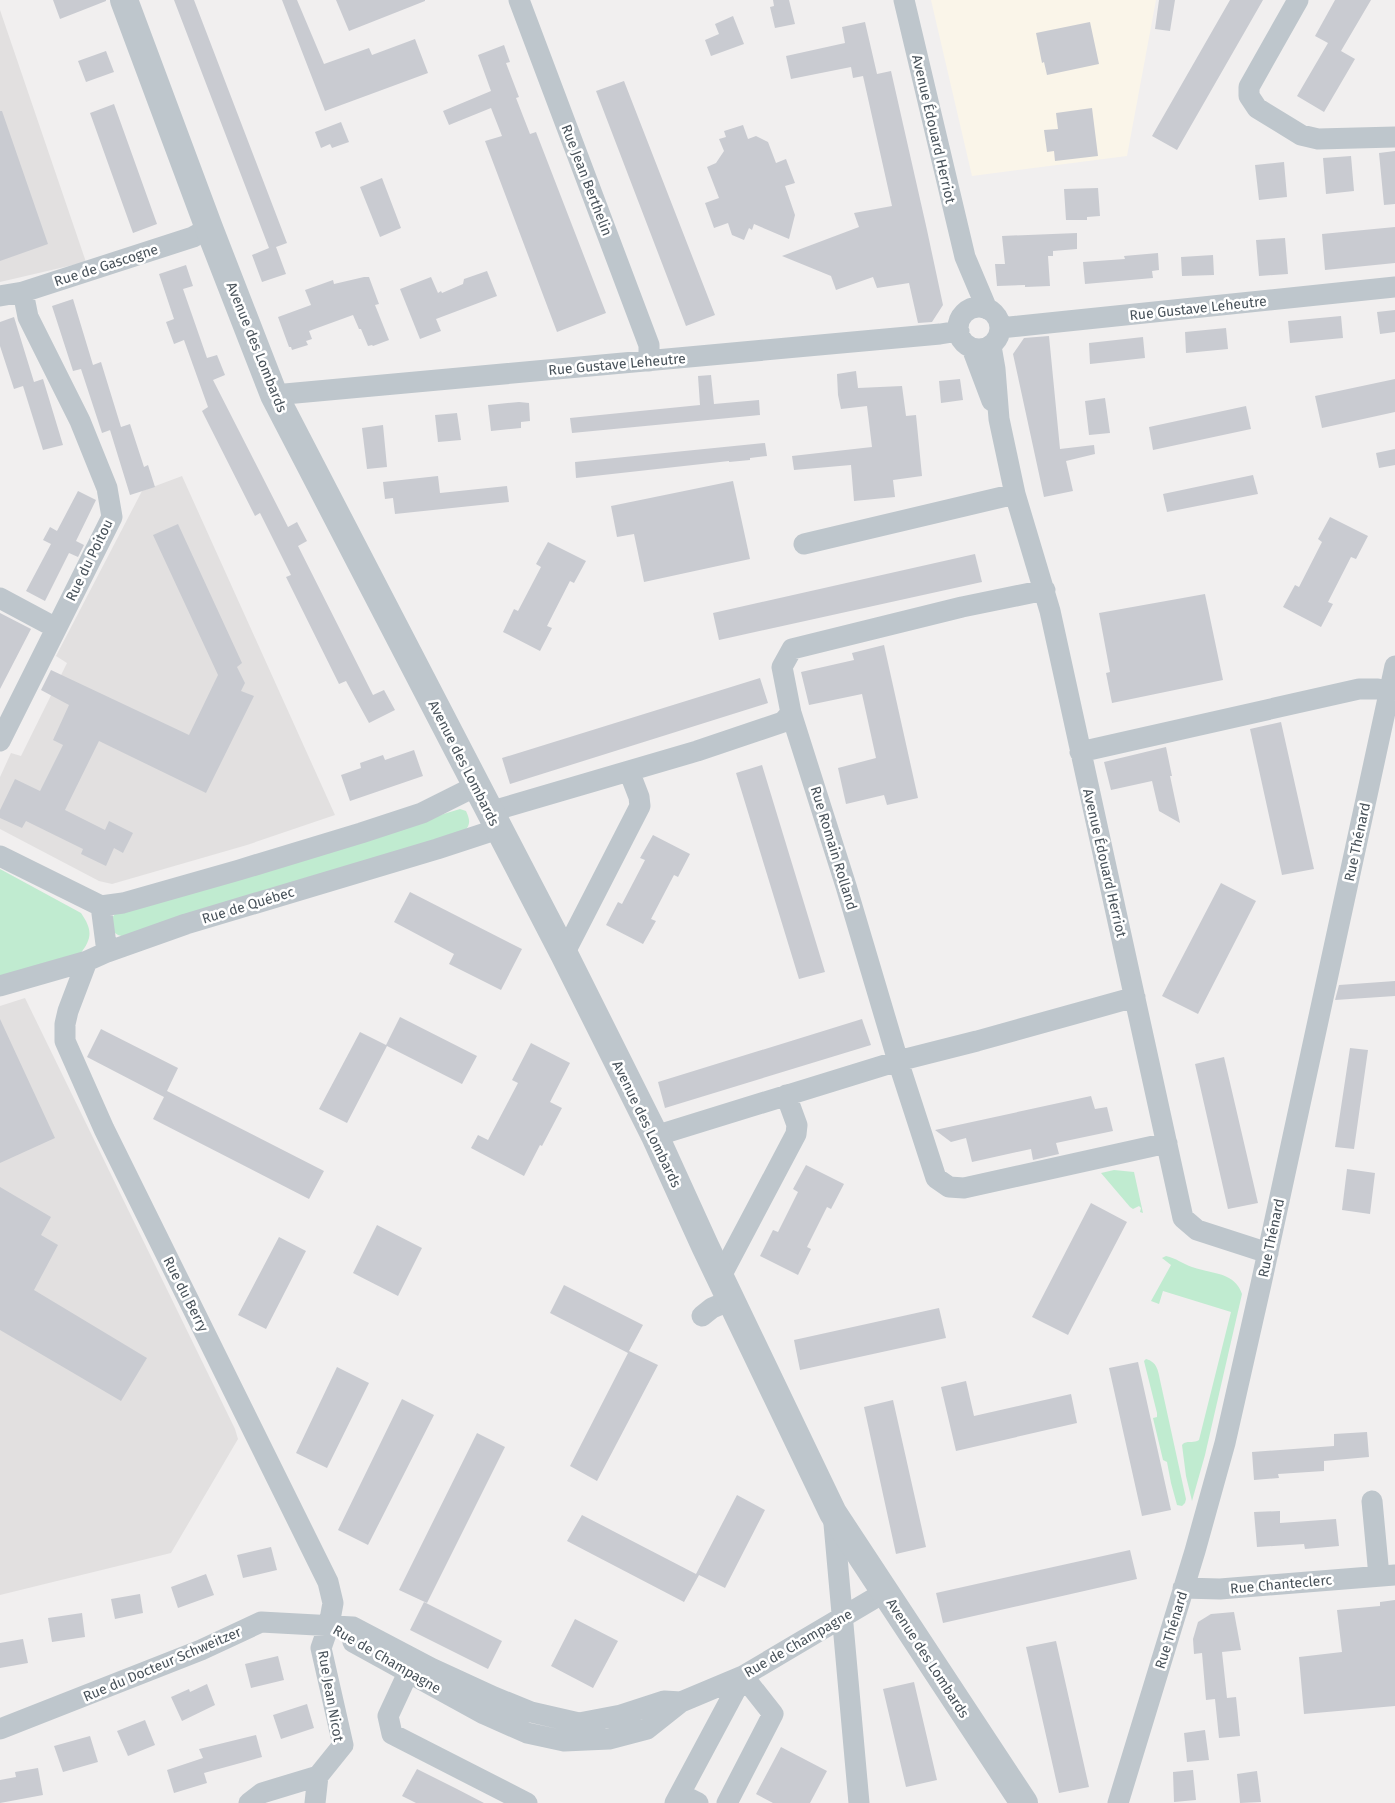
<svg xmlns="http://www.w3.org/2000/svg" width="1395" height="1803" viewBox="0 0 1395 1803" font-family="'Fira Sans',sans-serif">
<rect width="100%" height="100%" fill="#f1efef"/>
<path fill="#faf5e9" d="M 931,0 L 1156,0 L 1127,156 L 972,176 Z"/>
<path fill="#e2e0e0" d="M 0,10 L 86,262 L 0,282 Z
M 182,476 L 335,815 L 247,845 L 112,884 L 99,881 L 0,829 L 0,777 L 11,753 L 21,756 L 67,663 L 56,656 L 142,491 Z
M 25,998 L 235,1429 L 238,1439 L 171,1553 L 0,1595 L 0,1006 Z"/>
<path fill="#c0ebd0" d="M 460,809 L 466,811 C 470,820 471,824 464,832 L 125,937 L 118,935 L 112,931 L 111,919 L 115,914 Z
M 0,869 L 81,913 C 92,929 93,938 80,954 L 0,979 Z
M 1114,1170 L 1134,1172 L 1143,1213 L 1140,1212 L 1141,1208 L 1139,1206 L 1133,1209 L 1130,1207 L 1101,1173 Z
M 1166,1256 C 1176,1258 1183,1264 1192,1267 C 1212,1274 1235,1272 1242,1294 L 1205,1455 L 1192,1501 L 1186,1476 L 1182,1445 L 1184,1443 C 1189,1441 1194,1443 1199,1440 L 1231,1312 L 1163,1291 L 1159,1304 L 1151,1301 L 1171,1265 L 1162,1258 Z
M 1146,1359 C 1157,1362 1158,1370 1160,1380 L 1186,1499 L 1185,1503 L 1182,1506 L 1177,1505 L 1171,1483 L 1167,1462 L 1163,1460 L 1153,1418 L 1157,1417 L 1157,1413 L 1144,1361 Z"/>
<path fill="#c9cbd1" d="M 53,0 L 106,0 L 106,1 L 60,19 Z
M 174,0 L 194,0 L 287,243 L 276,247 L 286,274 L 262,282 L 252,255 L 269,248 Z
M 282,0 L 297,0 L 324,64 L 369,48 L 372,55 L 415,39 L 428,73 L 325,111 Z
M 336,0 L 425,0 L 425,1 L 349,31 Z
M 773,0 L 789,0 L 795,24 L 775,28 L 770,7 L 774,6 Z
M 1159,0 L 1175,0 L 1170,31 L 1155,29 Z
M 1230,0 L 1263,0 L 1177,150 L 1152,136 Z
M 1335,0 L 1371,0 L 1341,51 L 1355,59 L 1324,112 L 1297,96 L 1328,43 L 1315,36 Z
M 733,16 L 744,44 L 711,56 L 705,40 L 719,34 L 715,24 Z
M 865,22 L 877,74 L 891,71 L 927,230 L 943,305 L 932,322 L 918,323 L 909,283 L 877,288 L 873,277 L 836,290 L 831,276 L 782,256 L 859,227 L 854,213 L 892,206 L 863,76 L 853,78 L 851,67 L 791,79 L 786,56 L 845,43 L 842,27 Z
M 1090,22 L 1099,64 L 1047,75 L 1044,62 L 1042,63 L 1036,33 Z
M 504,45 L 510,62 L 506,63 L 519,97 L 516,98 L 530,134 L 536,132 L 606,313 L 557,332 L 485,141 L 502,136 L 491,108 L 449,125 L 443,111 L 491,91 L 478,55 Z
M 106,51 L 114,72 L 86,82 L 78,61 Z
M 624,81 L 715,315 L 686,326 L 596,91 Z
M 114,104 L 157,224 L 133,233 L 90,113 Z
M 1092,108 L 1098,156 L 1055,161 L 1054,151 L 1047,152 L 1044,130 L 1058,129 L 1056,113 Z
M 0,111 L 2,111 L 48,244 L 0,261 Z
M 341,122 L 349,142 L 332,148 L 330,144 L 321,148 L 315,132 Z
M 743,125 L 748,139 L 756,136 L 768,142 L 776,163 L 786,159 L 795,183 L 785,186 L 795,215 L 789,239 L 754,224 L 752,230 L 749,228 L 744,240 L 732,235 L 728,223 L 714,228 L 705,203 L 719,198 L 707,167 L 716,163 L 724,151 L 719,139 L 726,137 L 724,131 Z
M 1395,151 L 1395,204 L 1384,205 L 1379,153 Z
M 1351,156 L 1354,191 L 1326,194 L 1323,158 Z
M 1284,162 L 1287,197 L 1259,200 L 1255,165 Z
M 382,178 L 401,228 L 380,237 L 360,187 Z
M 1098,188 L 1100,216 L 1087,217 L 1087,220 L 1066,220 L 1064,189 Z
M 1395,227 L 1395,263 L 1325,270 L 1322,234 Z
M 1077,233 L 1077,249 L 1053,251 L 1053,256 L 1048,256 L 1050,286 L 1025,287 L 1025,285 L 997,286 L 995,264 L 1005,264 L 1002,236 Z
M 1285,238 L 1288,274 L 1259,276 L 1256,240 Z
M 1158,253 L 1159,270 L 1152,271 L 1153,278 L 1085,284 L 1083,262 L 1125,259 L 1124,256 Z
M 1213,255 L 1214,275 L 1182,276 L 1181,257 Z
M 186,265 L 193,286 L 183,289 L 207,358 L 217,355 L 225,375 L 213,380 L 288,527 L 297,522 L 307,541 L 298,546 L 373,695 L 384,690 L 395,710 L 369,723 L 346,681 L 339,684 L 286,577 L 291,575 L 260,513 L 255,516 L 202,411 L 208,407 L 184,340 L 174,344 L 166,322 L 174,319 L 159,274 Z
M 487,271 L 497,296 L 436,319 L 441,331 L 420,339 L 400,289 L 431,277 L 438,293 L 441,291 L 442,293 L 463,284 L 464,279 Z
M 364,277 L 369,277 L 379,304 L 375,305 L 389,340 L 373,346 L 372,345 L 368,346 L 361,329 L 359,329 L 353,315 L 309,331 L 312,339 L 306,341 L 308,345 L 292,350 L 291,347 L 289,347 L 278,317 L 311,305 L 305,290 L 333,280 L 334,284 Z
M 73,299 L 93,365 L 101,362 L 121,427 L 130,424 L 144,467 L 148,465 L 155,487 L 130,495 L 110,430 L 113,429 L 102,433 L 81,369 L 73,371 L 52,306 Z
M 1395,310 L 1395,332 L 1380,334 L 1377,312 Z
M 1341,316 L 1343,338 L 1290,343 L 1288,321 Z
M 14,317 L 34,382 L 43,379 L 63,445 L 43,450 L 23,386 L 14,389 L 0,346 L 0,322 Z
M 1226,328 L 1228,349 L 1186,353 L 1185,332 Z
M 1049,336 L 1060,449 L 1094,445 L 1095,454 L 1066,461 L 1073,491 L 1044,497 L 1013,354 L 1024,338 Z
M 1143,337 L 1145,358 L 1090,364 L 1089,343 Z
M 856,371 L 858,388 L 902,386 L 906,416 L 916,415 L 922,476 L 893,480 L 895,497 L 854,501 L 851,465 L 794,470 L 792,456 L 872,447 L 867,406 L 841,409 L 838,395 L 837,374 Z
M 711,375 L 714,404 L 759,400 L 760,415 L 572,433 L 570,418 L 700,405 L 698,376 Z
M 960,379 L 963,400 L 941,403 L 939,381 Z
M 1395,379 L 1395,412 L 1322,428 L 1315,396 Z
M 1105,398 L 1110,433 L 1089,435 L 1085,401 Z
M 519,402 L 529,403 L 530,421 L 521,422 L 521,428 L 491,431 L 488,405 Z
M 1246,406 L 1251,429 L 1153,450 L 1149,427 Z
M 457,413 L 461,440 L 438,442 L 435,415 Z
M 383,425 L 387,467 L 367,469 L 362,428 Z
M 765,443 L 767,456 L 750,458 L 750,460 L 729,462 L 729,461 L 576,478 L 575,462 Z
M 1395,449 L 1395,465 L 1379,468 L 1376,453 Z
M 1253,475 L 1258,494 L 1167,512 L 1163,494 Z
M 438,476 L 440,493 L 507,486 L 509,502 L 395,514 L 393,498 L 385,499 L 383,482 Z
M 733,481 L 750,559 L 644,582 L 634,534 L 617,537 L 611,506 Z
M 78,491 L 96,500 L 76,541 L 84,545 L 78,557 L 69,553 L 45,601 L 26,591 L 51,544 L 43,540 L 50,527 L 57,531 Z
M 1330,517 L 1368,536 L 1356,559 L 1351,557 L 1328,602 L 1333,604 L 1321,627 L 1283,607 L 1295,585 L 1299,587 L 1322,542 L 1318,539 Z
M 178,524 L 242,663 L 237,667 L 245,683 L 241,691 L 254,696 L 206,793 L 99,741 L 65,810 L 105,830 L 109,821 L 133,833 L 123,853 L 114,848 L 106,866 L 81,854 L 83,849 L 26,821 L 22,828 L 0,818 L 0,810 L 15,779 L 40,791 L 63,745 L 53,740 L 69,705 L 41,690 L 51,670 L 189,735 L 218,675 L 153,535 Z
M 548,542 L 586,561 L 574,583 L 570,581 L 547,626 L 552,628 L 540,651 L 503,632 L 514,609 L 518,611 L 541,567 L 536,564 Z
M 975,554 L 982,582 L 719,640 L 713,613 Z
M 1205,594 L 1223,680 L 1112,703 L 1106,673 L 1110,672 L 1099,613 Z
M 0,613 L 31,629 L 0,689 Z
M 884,645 L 918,798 L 887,805 L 884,795 L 846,804 L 838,768 L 876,758 L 862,694 L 809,705 L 801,672 L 854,660 L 852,653 Z
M 760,678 L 768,703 L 510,784 L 502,758 Z
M 1281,722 L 1314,869 L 1282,875 L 1250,729 Z
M 1166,747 L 1172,776 L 1170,776 L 1180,823 L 1159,811 L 1152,781 L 1111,790 L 1104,762 Z
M 414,750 L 423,776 L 350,801 L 341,775 L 361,768 L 360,763 L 383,755 L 385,760 Z
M 762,765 L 825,972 L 799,979 L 736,773 Z
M 653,835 L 690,854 L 678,877 L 674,875 L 663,896 L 651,919 L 656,921 L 643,944 L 606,925 L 618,902 L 622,904 L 645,860 L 640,858 Z
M 1221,883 L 1256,901 L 1198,1014 L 1162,996 Z
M 410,892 L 522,949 L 501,990 L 449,964 L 454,954 L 394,922 Z
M 1395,981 L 1395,996 L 1335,1000 L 1339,985 Z
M 400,1017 L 477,1056 L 462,1084 L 387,1046 L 347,1123 L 319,1109 L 360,1032 L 386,1045 Z
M 0,1019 L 55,1138 L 0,1163 Z
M 862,1019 L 871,1045 L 665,1108 L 658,1082 Z
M 101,1029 L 178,1068 L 167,1091 L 324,1171 L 309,1199 L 153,1119 L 164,1097 L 87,1057 Z
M 531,1043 L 570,1063 L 550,1102 L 562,1108 L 542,1146 L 540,1145 L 524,1176 L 471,1148 L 478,1135 L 488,1140 L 518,1083 L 512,1080 Z
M 1350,1048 L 1368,1050 L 1354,1149 L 1335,1147 Z
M 1224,1057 L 1258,1203 L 1228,1209 L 1195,1064 Z
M 1091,1096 L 1095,1109 L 1107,1107 L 1113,1131 L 1056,1143 L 1059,1154 L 1033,1160 L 1031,1149 L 972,1162 L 966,1138 L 951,1142 L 935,1130 Z
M 806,1165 L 844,1184 L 831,1209 L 827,1207 L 807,1247 L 811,1249 L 798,1275 L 760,1256 L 773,1230 L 778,1232 L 798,1192 L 793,1189 Z
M 1347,1169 L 1375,1173 L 1370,1214 L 1342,1210 Z
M 0,1187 L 51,1217 L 41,1235 L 58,1245 L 34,1290 L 147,1358 L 121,1401 L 0,1330 Z
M 1091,1203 L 1127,1222 L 1068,1335 L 1032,1317 Z
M 377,1225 L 422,1248 L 398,1296 L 353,1273 Z
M 279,1237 L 306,1251 L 266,1329 L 238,1315 Z
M 564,1285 L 643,1325 L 629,1351 L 658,1365 L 597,1481 L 570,1466 L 628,1353 L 550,1313 Z
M 939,1308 L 946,1338 L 800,1370 L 794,1340 Z
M 1138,1362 L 1171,1510 L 1142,1516 L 1109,1368 Z
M 337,1367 L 369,1383 L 327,1468 L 296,1453 Z
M 966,1381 L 974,1416 L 1071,1394 L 1077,1423 L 956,1451 L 941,1387 Z
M 402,1399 L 434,1415 L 368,1545 L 338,1530 Z
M 893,1400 L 926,1547 L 896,1554 L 864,1407 Z
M 1367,1432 L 1369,1457 L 1324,1461 L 1324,1471 L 1278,1474 L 1279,1478 L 1254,1480 L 1252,1452 L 1334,1446 L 1334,1434 Z
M 477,1433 L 505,1447 L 427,1603 L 399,1590 Z
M 737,1495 L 765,1510 L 725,1588 L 699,1575 L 684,1602 L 567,1541 L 582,1515 L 696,1574 Z
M 1280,1511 L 1280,1523 L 1336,1519 L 1339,1546 L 1305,1549 L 1304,1544 L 1257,1547 L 1254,1512 Z
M 271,1547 L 277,1570 L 243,1578 L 237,1555 Z
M 1130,1550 L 1137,1579 L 943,1623 L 936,1593 Z
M 206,1574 L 214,1595 L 178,1608 L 171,1587 Z
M 140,1594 L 143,1613 L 115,1619 L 111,1599 Z
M 1395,1600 L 1395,1706 L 1304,1714 L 1299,1657 L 1342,1652 L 1337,1610 L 1380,1606 L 1380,1602 Z
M 424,1602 L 502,1641 L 488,1669 L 410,1630 Z
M 1234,1612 L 1241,1650 L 1222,1652 L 1227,1698 L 1236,1697 L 1240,1736 L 1219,1738 L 1215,1699 L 1206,1700 L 1202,1653 L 1194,1654 L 1193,1639 L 1198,1622 L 1211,1614 Z
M 82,1613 L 85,1637 L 52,1642 L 48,1618 Z
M 575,1619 L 618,1641 L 593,1688 L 551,1666 Z
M 23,1639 L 28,1663 L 0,1668 L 0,1643 Z
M 1056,1641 L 1089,1787 L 1059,1793 L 1026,1647 Z
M 278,1656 L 284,1680 L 251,1688 L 245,1664 Z
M 914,1682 L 937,1780 L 906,1787 L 883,1689 Z
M 207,1684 L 215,1705 L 182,1721 L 171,1697 L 189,1689 L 190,1692 Z
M 307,1704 L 314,1728 L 281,1739 L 273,1715 Z
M 145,1720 L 155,1745 L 128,1756 L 117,1731 Z
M 1205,1730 L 1209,1760 L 1187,1762 L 1184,1733 Z
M 256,1735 L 262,1757 L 204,1773 L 207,1783 L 174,1793 L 167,1770 L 203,1758 L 199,1749 Z
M 90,1736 L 98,1762 L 63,1772 L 54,1746 Z
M 781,1747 L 827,1771 L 810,1803 L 773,1803 L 756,1794 Z
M 38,1768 L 43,1795 L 0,1803 L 0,1780 L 16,1777 L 15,1772 Z
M 417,1769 L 457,1789 L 484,1803 L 416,1803 L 402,1796 Z
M 1193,1770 L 1196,1800 L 1174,1802 L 1173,1772 Z
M 1257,1771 L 1261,1802 L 1240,1803 L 1237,1774 Z"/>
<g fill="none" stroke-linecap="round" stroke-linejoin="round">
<path stroke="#bec6cc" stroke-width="21" d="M 519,0 L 649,345 L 649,361
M 904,0 L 965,257 L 987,309
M 1298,0 L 1249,87 L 1249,96 L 1257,108 L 1301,135 L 1318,139 L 1395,137
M 0,296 L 23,292 L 193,237 L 209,228
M958 328a21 21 0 1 1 42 0a21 21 0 1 1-42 0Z
M 1000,328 L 1395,287
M 991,346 L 995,369 L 999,419 L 1015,494 L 1050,611 L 1183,1218 L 1197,1230 L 1268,1253
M 972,348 L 992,401
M 274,395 L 940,334 L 959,331
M 804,544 L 1015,494
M 1045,590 L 962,607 L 792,649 L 782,667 L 791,713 L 846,886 L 898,1061 L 936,1178 L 949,1187 L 964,1188 L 1167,1143
M 0,598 L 56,628
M 0,741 L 112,517 L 107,488 L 80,421 L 28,317 L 23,292
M 1080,752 L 1359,689 L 1378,689 L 1390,691
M 489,812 L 697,751 L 783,722 L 791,713
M 0,856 L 101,906 L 123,903 L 239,870 L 361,833 L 422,813 L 476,786
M 101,906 L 107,952
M 564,954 L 640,806 L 639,797 L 629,771
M 87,961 L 68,1011 L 65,1024 L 65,1041 L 104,1129 L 328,1582 L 333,1603 L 329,1625 L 321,1648 L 343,1745 L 318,1776 L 262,1793 L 249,1803
M 0,986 L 87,961 L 107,952 L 186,924 L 437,849 L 498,829
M 655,1136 L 898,1061 L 977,1041 L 1135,997
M 721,1276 L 796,1134 L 797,1125 L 786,1095
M 702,1316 L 712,1308 L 731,1300
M 1372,1501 L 1379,1576
M 833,1513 L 859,1803
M 1183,1588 L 1220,1589 L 1395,1575
M 353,1642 L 484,1714 L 527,1733 L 564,1741 L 609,1739 L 647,1729 L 681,1702 L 743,1676 L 885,1592
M 408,1673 L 388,1716 L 392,1734 L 527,1803
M 0,1729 L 201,1650 L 261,1622 L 353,1627 L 431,1668 L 494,1697 L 531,1712 L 579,1723 L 621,1715 L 664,1701 L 681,1702
M 680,1794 L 698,1803
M 315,1803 L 318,1776
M 675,1803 L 743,1676 L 773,1714 L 727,1803
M 1118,1803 L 1195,1551 L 1225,1443 L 1261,1284 L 1395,666"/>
<path stroke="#bec6cc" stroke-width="28" d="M 124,0 L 209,228 L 274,395 L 564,954 L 655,1136 L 705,1246 L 833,1513 L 1024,1803"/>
</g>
<g text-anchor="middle" stroke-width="5" stroke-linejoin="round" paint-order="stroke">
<g font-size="14" fill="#48525a" stroke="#fff">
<text transform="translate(934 129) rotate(77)" y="5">Avenue Édouard Herriot</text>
<text transform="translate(587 180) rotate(69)" y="5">Rue Jean Berthelin</text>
<text transform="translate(106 265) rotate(-18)" y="5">Rue de Gascogne</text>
<text transform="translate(1198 308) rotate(-6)" y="5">Rue Gustave Leheutre</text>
<text transform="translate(257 347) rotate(68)" y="5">Avenue des Lombards</text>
<text transform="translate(617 364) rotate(-5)" y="5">Rue Gustave Leheutre</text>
<text transform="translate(89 560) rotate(-64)" y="5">Rue du Poitou</text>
<text transform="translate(464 763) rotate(63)" y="5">Avenue des Lombards</text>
<text transform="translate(1357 842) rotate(-78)" y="5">Rue Thénard</text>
<text transform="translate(834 848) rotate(73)" y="5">Rue Romain Rolland</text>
<text transform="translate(1105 863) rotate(77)" y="5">Avenue Édouard Herriot</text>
<text transform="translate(248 905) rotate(-17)" y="5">Rue de Québec</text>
<text transform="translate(647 1124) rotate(64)" y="5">Avenue des Lombards</text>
<text transform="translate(1271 1238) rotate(-78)" y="5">Rue Thénard</text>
<text transform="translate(186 1294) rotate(63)" y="5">Rue du Berry</text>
<text transform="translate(1281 1584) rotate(-5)" y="5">Rue Chanteclerc</text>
<text transform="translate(1171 1630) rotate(-73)" y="5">Rue Thénard</text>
<text transform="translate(798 1643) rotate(-30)" y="5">Rue de Champagne</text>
<text transform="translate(928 1658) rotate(57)" y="5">Avenue des Lombards</text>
<text transform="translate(387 1659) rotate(30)" y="5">Rue de Champagne</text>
<text transform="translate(162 1664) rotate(-23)" y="5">Rue du Docteur Schweitzer</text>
<text transform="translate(331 1696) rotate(80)" y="5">Rue Jean Nicot</text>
</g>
</g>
</svg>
